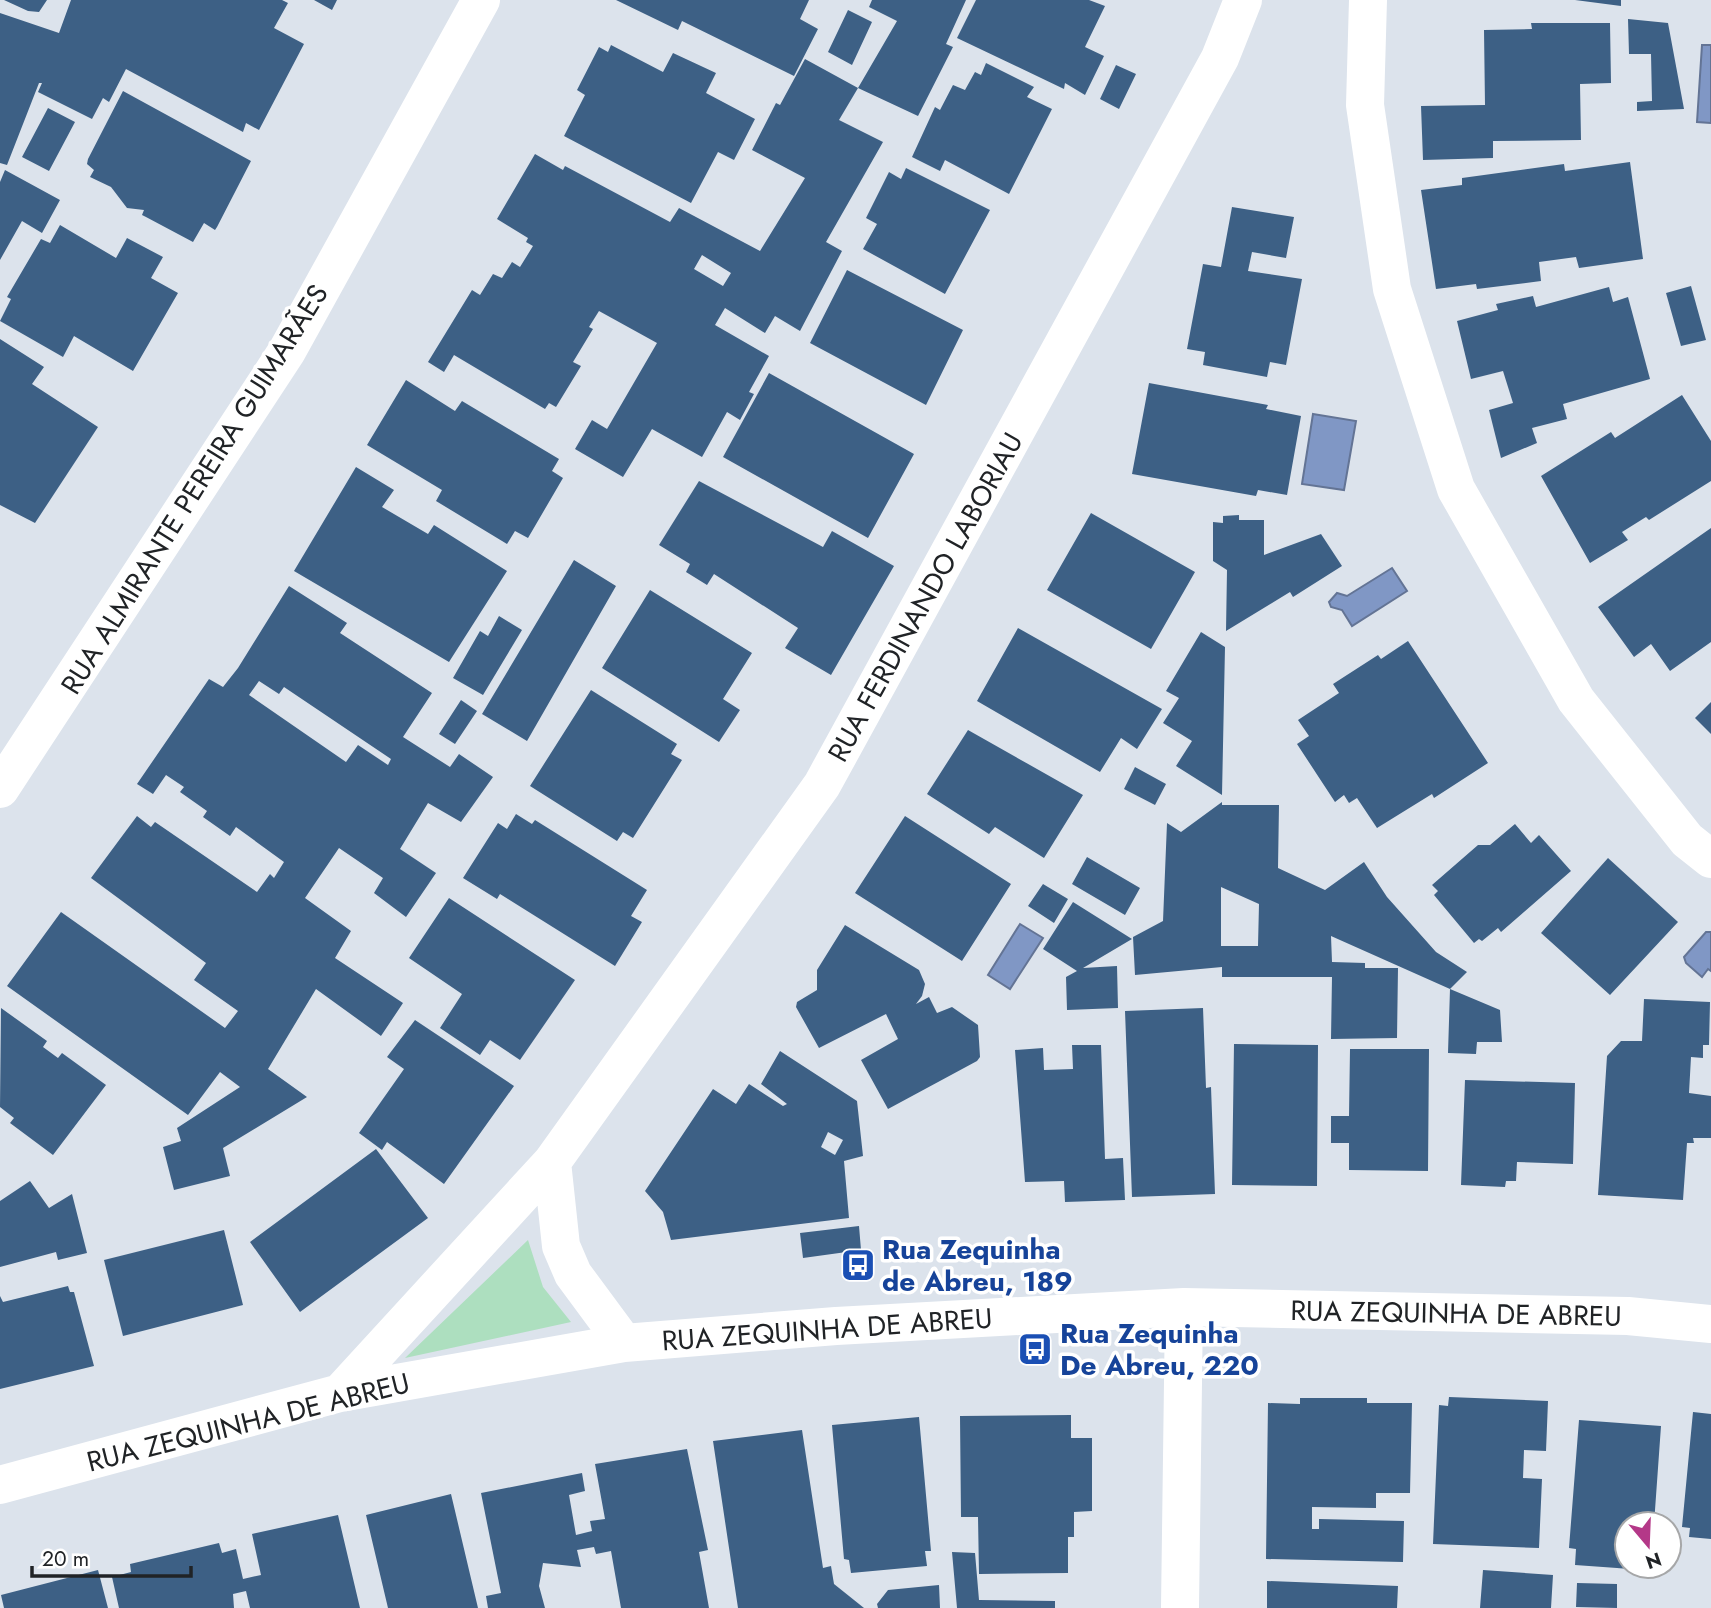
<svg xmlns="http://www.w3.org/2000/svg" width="1711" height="1608" viewBox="0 0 1711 1608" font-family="Jost,sans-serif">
<rect width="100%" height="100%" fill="#dce3ec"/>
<path fill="#addfbf" d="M 528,1240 L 543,1287 L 571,1322 L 405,1358 Z"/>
<path fill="#8097c5" stroke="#637495" stroke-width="2" d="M 1702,45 L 1711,45 L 1711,123 L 1697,122 Z
M 1313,414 L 1356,421 L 1344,490 L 1302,484 Z
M 1392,568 L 1407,591 L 1352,626 L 1342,610 L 1331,607 L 1329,602 L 1337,593 L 1347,596 Z
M 1020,924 L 1043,938 L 1010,989 L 988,975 Z
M 1706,932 L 1711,932 L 1711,971 L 1708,969 L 1702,977 L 1686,963 L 1684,957 Z"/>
<path fill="#3d6085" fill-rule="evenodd" d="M 4,0 L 47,0 L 39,12 L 28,11 Z
M 71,0 L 282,0 L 288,3 L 274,28 L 304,44 L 259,130 L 246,123 L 243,132 L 126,69 L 109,102 L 103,98 L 92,119 L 38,92 L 42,83 L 39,83 L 7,165 L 0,163 L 0,13 L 59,33 Z
M 314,0 L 337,0 L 332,10 Z
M 616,0 L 809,0 L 800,19 L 818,29 L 794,76 L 682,21 L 678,30 Z
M 872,0 L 966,0 L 946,44 L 953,47 L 918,116 L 858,88 L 897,21 L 869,7 Z
M 976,0 L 1089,0 L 1105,6 L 1085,47 L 1104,56 L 1085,95 L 1065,83 L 1064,89 L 957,38 Z
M 1575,0 L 1621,0 L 1621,6 Z
M 848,10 L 872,22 L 852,65 L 828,52 Z
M 1628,19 L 1668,23 L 1684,109 L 1637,111 L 1637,102 L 1652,101 L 1651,54 L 1629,54 Z
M 1531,23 L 1610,23 L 1611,83 L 1580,84 L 1581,140 L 1493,141 L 1493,158 L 1423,160 L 1421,106 L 1485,105 L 1484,30 L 1532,29 Z
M 611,45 L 663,72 L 673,53 L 716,73 L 706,93 L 755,119 L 734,160 L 718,152 L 691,203 L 564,136 L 585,95 L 577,90 L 599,47 L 608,52 Z
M 805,59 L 858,88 L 839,120 L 883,142 L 826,242 L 842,251 L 800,331 L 775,316 L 765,333 L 725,308 L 715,325 L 769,356 L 749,392 L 754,394 L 740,420 L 727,412 L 702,457 L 652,429 L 623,477 L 575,449 L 592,420 L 607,429 L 657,343 L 599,311 L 589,327 L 593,329 L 573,362 L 581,366 L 556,407 L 549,403 L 545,409 L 454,355 L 444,372 L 428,362 L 472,290 L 480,295 L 493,274 L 502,278 L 512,262 L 520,267 L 533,246 L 526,242 L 528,238 L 497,219 L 535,154 L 563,170 L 565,166 L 670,222 L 679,208 L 760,251 L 805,178 L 752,150 L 776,103 L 780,105 ZM 702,255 L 731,273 L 723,286 L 694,269 Z
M 986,63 L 1034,87 L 1027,97 L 1052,109 L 1009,194 L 945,160 L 940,171 L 912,157 L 935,107 L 940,110 L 953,85 L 965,90 L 975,72 L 981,75 Z
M 1116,65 L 1136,74 L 1119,109 L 1100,99 Z
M 123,91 L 251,161 L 217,227 L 215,230 L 204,223 L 193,242 L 146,217 L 142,215 L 144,210 L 127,208 L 111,187 L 90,177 L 94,170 L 87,164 L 88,159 Z
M 48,108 L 75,122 L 49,171 L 22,157 Z
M 1630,162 L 1643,259 L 1579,268 L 1576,257 L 1539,262 L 1541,281 L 1477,289 L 1476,284 L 1436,289 L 1421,190 L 1462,185 L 1462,178 L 1564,164 L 1565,171 Z
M 906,168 L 990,210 L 945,294 L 863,249 L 877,224 L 866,218 L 889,172 L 901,179 Z
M 5,170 L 60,200 L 42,233 L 22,221 L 0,260 L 0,182 Z
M 1232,207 L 1294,217 L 1286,258 L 1252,252 L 1248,271 L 1302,279 L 1286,365 L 1270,362 L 1267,377 L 1203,365 L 1205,352 L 1187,349 L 1203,264 L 1221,267 Z
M 60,225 L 116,258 L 127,238 L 163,257 L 151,278 L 178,293 L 133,371 L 74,336 L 63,357 L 0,321 L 11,299 L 7,297 L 41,239 L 50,243 Z
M 847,270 L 963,330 L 926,405 L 810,343 Z
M 1691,286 L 1706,340 L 1681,346 L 1666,293 Z
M 1609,287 L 1613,302 L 1628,297 L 1650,379 L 1563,404 L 1567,419 L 1532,428 L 1537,443 L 1501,458 L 1489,410 L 1513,403 L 1503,371 L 1471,379 L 1457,321 L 1498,310 L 1496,304 L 1533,296 L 1536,307 Z
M 0,339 L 44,367 L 32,384 L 98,427 L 35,523 L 0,505 Z
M 769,373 L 914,454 L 868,538 L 723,457 Z
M 406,380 L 455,411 L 462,401 L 559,459 L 552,471 L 563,478 L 528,538 L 515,531 L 507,544 L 436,501 L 442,490 L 367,445 Z
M 1149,383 L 1268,405 L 1266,409 L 1301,416 L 1287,495 L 1258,490 L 1256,496 L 1132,474 Z
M 1682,395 L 1711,441 L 1711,481 L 1649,520 L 1646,517 L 1622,532 L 1628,540 L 1590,563 L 1541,476 L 1611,432 L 1615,438 Z
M 356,467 L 394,490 L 382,507 L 428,534 L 434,525 L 507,571 L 449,662 L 294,571 Z
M 699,481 L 823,547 L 832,531 L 894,566 L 831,675 L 785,648 L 798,628 L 714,574 L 707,585 L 686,572 L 690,564 L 659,545 Z
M 1091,513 L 1195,572 L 1151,649 L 1047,590 Z
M 1239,515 L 1239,520 L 1264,520 L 1264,555 L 1321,534 L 1342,566 L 1293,597 L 1290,592 L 1226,631 L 1227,570 L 1213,561 L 1213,522 L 1223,523 L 1223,516 Z
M 1711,528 L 1711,642 L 1670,671 L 1651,644 L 1634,657 L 1598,607 Z
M 574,560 L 616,586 L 527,741 L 482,714 Z
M 289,586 L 347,623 L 340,633 L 432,693 L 403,737 L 450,767 L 459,754 L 493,777 L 461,822 L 428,803 L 400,849 L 436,873 L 406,917 L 374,893 L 383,878 L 339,848 L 305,898 L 351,931 L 335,958 L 403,1003 L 381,1036 L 316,989 L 268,1069 L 307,1097 L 223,1148 L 230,1176 L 174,1190 L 163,1147 L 181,1141 L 177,1128 L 240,1087 L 220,1072 L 188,1115 L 7,986 L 61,912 L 225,1028 L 238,1011 L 194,980 L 206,963 L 91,878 L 137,816 L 151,827 L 155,822 L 257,892 L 270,874 L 274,878 L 284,862 L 236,827 L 230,836 L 203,817 L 207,811 L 180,792 L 184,787 L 166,775 L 153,794 L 137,784 L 209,679 L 223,687 L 238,668 ZM 259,681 L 279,694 L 284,687 L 391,759 L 388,765 L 358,745 L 346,762 L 249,695 Z
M 650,590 L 752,653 L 723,699 L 740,710 L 719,742 L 602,668 Z
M 499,616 L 522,630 L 483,695 L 453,678 L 480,631 L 488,636 Z
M 1018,628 L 1162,709 L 1137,749 L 1121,738 L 1100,772 L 977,701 Z
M 1201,632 L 1225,647 L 1222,795 L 1176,766 L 1192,741 L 1163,723 L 1179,698 L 1166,691 Z
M 1408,641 L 1488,763 L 1434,798 L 1432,794 L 1377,828 L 1357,798 L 1349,803 L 1344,795 L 1335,802 L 1297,744 L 1309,736 L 1298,720 L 1339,693 L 1333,684 L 1378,655 L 1381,659 Z
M 591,690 L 677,744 L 671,754 L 682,760 L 633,838 L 623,832 L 617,841 L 530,786 Z
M 461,700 L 477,711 L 455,744 L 439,734 Z
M 1711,702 L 1711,734 L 1695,718 Z
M 968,730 L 1083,795 L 1044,858 L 995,827 L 989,834 L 927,794 Z
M 1135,767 L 1166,784 L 1155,805 L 1124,789 Z
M 1222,802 L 1222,805 L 1279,805 L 1278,868 L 1325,890 L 1364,862 L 1387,897 L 1436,952 L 1467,972 L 1450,989 L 1331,936 L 1332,962 L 1365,963 L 1365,968 L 1398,968 L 1397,1038 L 1331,1039 L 1332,977 L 1222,977 L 1222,967 L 1135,975 L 1133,937 L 1163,921 L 1167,823 L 1181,832 ZM 1221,887 L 1259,904 L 1258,946 L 1221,946 Z
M 516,814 L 532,824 L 535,820 L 647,890 L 631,916 L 642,922 L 615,966 L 500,894 L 497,899 L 463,878 L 498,823 L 507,829 Z
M 905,816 L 1011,884 L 962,961 L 855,893 Z
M 1515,824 L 1531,843 L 1539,835 L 1571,871 L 1501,932 L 1498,928 L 1482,941 L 1479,939 L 1474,943 L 1434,895 L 1438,891 L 1432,885 L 1478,845 L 1490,845 Z
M 1087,857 L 1140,888 L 1125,915 L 1072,884 Z
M 1608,858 L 1678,922 L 1610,995 L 1541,933 Z
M 1043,884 L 1068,899 L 1054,923 L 1028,906 Z
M 449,898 L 575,980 L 520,1060 L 490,1040 L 480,1055 L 440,1028 L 462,994 L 409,958 Z
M 1073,902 L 1132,939 L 1083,968 L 1117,966 L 1118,1008 L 1067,1010 L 1066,977 L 1077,971 L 1043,949 Z
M 845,925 L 919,970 L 925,984 L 922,996 L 916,1004 L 929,997 L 937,1013 L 952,1007 L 978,1025 L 980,1057 L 977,1061 L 888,1109 L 861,1060 L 898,1039 L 886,1014 L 819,1048 L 796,1007 L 797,1002 L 817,990 L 817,970 Z
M 1450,989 L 1500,1010 L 1502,1042 L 1477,1042 L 1476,1054 L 1448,1053 Z
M 1644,999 L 1710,1002 L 1709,1045 L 1703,1045 L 1703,1058 L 1691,1057 L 1689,1093 L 1711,1096 L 1711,1138 L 1693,1138 L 1694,1143 L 1687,1143 L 1683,1200 L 1598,1195 L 1607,1056 L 1621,1041 L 1642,1041 Z
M 1,1008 L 47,1041 L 43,1047 L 58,1058 L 62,1053 L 106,1085 L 53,1155 L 10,1123 L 14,1118 L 0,1107 Z
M 1203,1008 L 1206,1088 L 1211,1087 L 1215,1194 L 1132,1197 L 1125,1011 Z
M 415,1020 L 514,1086 L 444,1184 L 387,1142 L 382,1150 L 359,1133 L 404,1069 L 387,1057 Z
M 1234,1044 L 1318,1045 L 1317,1186 L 1232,1185 Z
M 1072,1045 L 1101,1045 L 1105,1159 L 1123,1158 L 1125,1200 L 1065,1202 L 1064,1181 L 1025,1182 L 1015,1050 L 1043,1048 L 1044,1070 L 1073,1069 Z
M 1350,1049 L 1429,1049 L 1428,1171 L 1349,1170 L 1349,1143 L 1331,1143 L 1331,1116 L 1349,1116 Z
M 780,1051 L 857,1101 L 863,1156 L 844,1161 L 849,1218 L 671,1240 L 663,1212 L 645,1191 L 713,1089 L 736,1104 L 749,1084 L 783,1106 L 787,1104 L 761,1084 ZM 828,1132 L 843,1140 L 835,1155 L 821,1147 Z
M 1465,1080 L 1575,1083 L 1573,1164 L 1517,1162 L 1516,1181 L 1506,1181 L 1505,1187 L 1461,1185 Z
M 376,1149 L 428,1218 L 300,1312 L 250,1242 Z
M 30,1181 L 49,1208 L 72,1194 L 87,1253 L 58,1260 L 56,1252 L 0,1267 L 0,1201 Z
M 859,1226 L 861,1250 L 803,1258 L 800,1233 Z
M 224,1230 L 243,1305 L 123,1336 L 104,1260 Z
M 68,1286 L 70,1292 L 74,1292 L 94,1366 L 0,1389 L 0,1296 L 3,1302 Z
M 1449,1397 L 1548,1401 L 1546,1451 L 1524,1450 L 1523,1478 L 1542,1479 L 1539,1548 L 1433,1544 L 1439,1405 L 1448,1406 Z
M 1300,1398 L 1367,1398 L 1367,1403 L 1412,1403 L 1410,1493 L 1376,1493 L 1376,1508 L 1312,1507 L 1312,1529 L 1319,1529 L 1319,1519 L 1404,1521 L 1403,1562 L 1266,1559 L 1268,1403 L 1300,1404 Z
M 1693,1412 L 1711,1414 L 1711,1539 L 1689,1537 L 1690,1528 L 1682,1527 Z
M 1071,1415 L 1071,1438 L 1092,1438 L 1092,1511 L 1074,1512 L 1074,1537 L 1068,1537 L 1068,1573 L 979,1574 L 978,1517 L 961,1517 L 960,1416 Z
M 919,1417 L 931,1551 L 925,1551 L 927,1566 L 851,1573 L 849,1560 L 844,1559 L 832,1425 Z
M 1579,1420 L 1661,1426 L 1654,1524 L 1627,1524 L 1627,1566 L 1631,1569 L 1575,1565 L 1576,1549 L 1569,1548 Z
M 802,1430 L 823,1568 L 831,1566 L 834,1584 L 864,1608 L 738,1608 L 713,1441 Z
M 687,1449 L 708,1550 L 699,1552 L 709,1608 L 621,1608 L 611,1551 L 596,1554 L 594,1547 L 577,1550 L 581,1567 L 543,1563 L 539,1586 L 545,1608 L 488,1608 L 486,1596 L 501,1593 L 481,1493 L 582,1473 L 585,1491 L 569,1495 L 576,1535 L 592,1531 L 590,1521 L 605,1519 L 595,1464 Z
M 451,1494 L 478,1608 L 388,1608 L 366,1515 Z
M 338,1515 L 360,1608 L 250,1608 L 246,1591 L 233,1594 L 234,1608 L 119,1608 L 112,1577 L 131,1572 L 130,1564 L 219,1543 L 222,1553 L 236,1549 L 243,1579 L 261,1575 L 252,1534 Z
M 952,1552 L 975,1553 L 979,1600 L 1055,1601 L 1055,1608 L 957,1608 Z
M 98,1570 L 108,1608 L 4,1608 L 1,1595 Z
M 1483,1570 L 1553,1575 L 1551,1608 L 1480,1608 Z
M 1267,1581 L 1398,1586 L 1397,1608 L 1267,1608 Z
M 1577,1583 L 1617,1584 L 1617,1608 L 1576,1607 Z
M 939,1585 L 940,1608 L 878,1608 L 877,1604 L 888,1590 Z"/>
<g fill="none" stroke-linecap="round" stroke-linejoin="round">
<path stroke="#fff" stroke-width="38" d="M 1368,0 L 1365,105 L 1392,289 L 1456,489 L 1576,700 L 1687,840 L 1711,859
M 552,1162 L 561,1246 L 573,1274 L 624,1343
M 340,1393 L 552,1162 L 822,785 L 1220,58 L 1243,0
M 0,1485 L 340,1393 L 624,1343 L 836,1326 L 1184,1307 L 1628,1316 L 1711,1324
M 1180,1608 L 1184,1307"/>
<path stroke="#fff" stroke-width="38" d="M 0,789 L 287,351 L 481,0"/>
</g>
<defs>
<g id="bus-square" transform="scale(1.75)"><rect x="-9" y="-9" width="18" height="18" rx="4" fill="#1a4fb4" stroke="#fff"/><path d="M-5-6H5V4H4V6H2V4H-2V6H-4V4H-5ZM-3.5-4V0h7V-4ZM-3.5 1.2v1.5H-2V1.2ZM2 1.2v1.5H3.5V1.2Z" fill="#fff"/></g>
</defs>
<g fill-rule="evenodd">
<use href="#bus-square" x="858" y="1265"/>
<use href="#bus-square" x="1035" y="1349"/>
</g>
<g text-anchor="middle" stroke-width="7" stroke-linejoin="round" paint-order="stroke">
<g font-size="28" fill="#202326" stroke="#fff">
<text transform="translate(194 489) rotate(-58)" y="10">RUA ALMIRANTE PEREIRA GUIMARÃES</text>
<text transform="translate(925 597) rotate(-61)" y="10">RUA FERDINANDO LABORIAU</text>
<text transform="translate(1456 1313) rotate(1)" y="10">RUA ZEQUINHA DE ABREU</text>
<text transform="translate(827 1329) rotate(-4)" y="10">RUA ZEQUINHA DE ABREU</text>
<text transform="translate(248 1422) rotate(-14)" y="10">RUA ZEQUINHA DE ABREU</text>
</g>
<g font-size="28" font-weight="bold" fill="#164399" stroke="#fff" text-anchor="start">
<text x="882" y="1259">Rua Zequinha<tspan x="882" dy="32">de Abreu, 189</tspan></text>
<text x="1060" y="1343">Rua Zequinha<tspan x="1060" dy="32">De Abreu, 220</tspan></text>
</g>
</g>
<g transform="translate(1648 1545) rotate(161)"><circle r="33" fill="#ffffff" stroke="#a6a7a8" stroke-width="2"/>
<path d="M0-5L12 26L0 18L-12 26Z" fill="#b43888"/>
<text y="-10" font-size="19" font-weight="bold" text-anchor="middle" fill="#202326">N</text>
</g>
<path d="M32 1566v10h159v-10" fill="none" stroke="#202326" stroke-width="3.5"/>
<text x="42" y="1566" font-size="21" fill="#202326" stroke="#ffffff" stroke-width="5" paint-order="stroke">20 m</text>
</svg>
